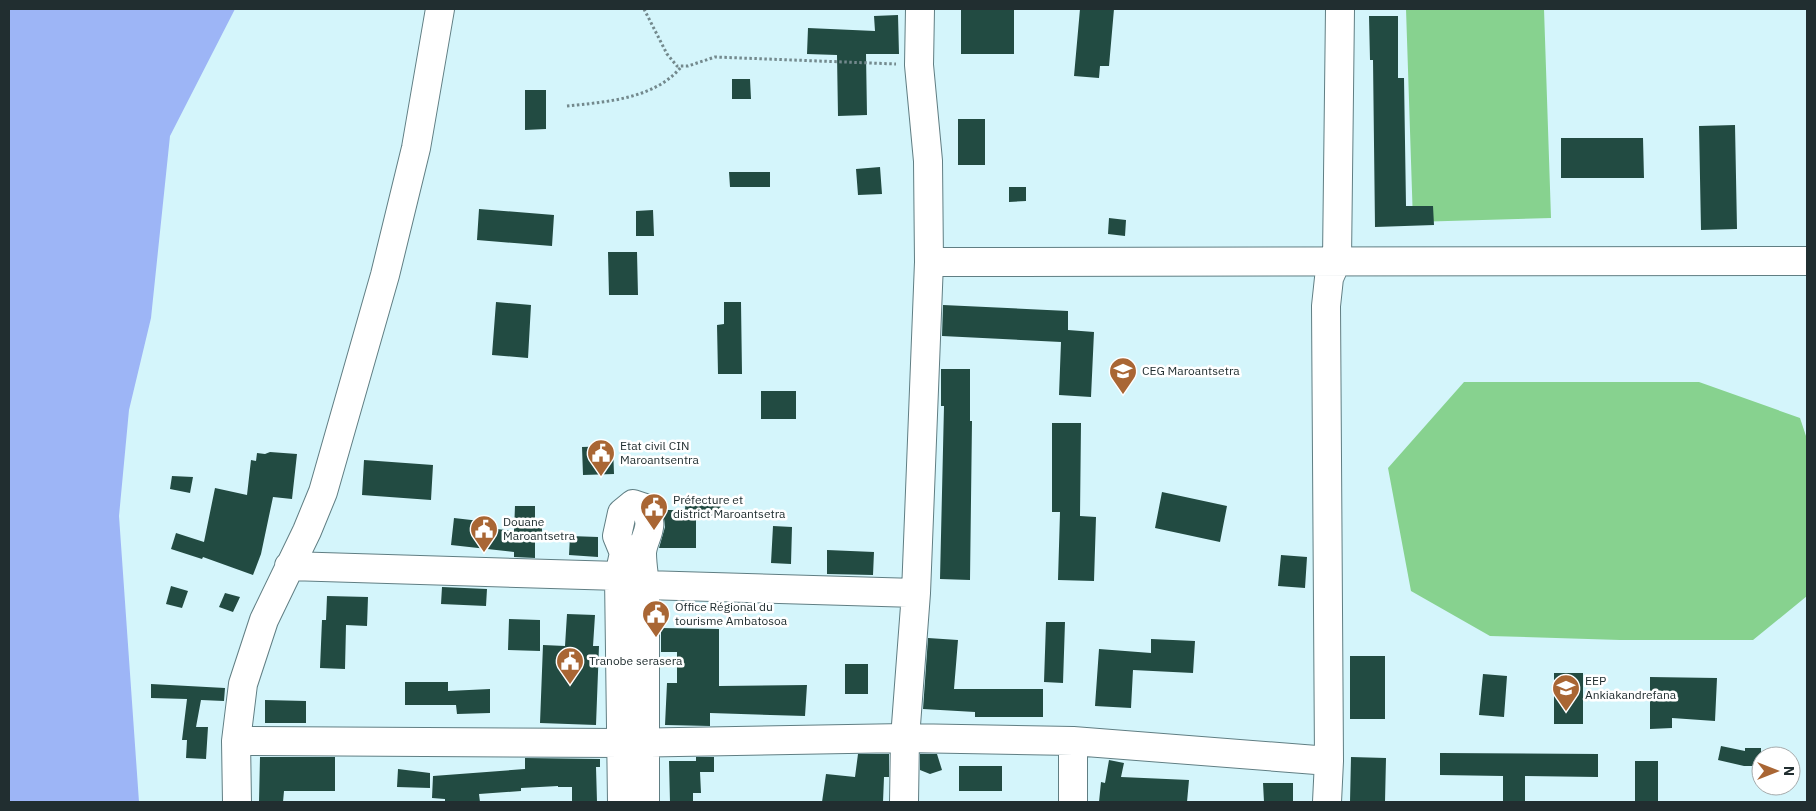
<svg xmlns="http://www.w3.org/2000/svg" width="1816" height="811" viewBox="0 0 1816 811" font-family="'IBM Plex Sans',sans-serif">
<rect width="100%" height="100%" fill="#d4f5fb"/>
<path fill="#87d28f" d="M 1406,9 L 1544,9 L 1551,218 L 1413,222 Z
M 1464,382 L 1699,382 L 1800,418 L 1807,439 L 1807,596 L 1753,640 L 1620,640 L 1490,636 L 1411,591 L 1388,468 Z"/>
<path fill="#9db5f6" d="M 9,9 L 235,9 L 170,136 L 151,318 L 129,410 L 119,516 L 139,802 L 9,802 Z"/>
<path fill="#224b42" d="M 961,9 L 1014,9 L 1014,54 L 961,54 Z
M 1080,9 L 1114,9 L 1109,66 L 1100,66 L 1099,78 L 1074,76 Z
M 898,15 L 899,54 L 866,54 L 867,115 L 838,116 L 837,55 L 807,54 L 808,28 L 875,31 L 874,16 Z
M 1369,16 L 1398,16 L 1398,78 L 1404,78 L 1406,206 L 1433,206 L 1434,225 L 1375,227 L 1373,60 L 1370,60 Z
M 732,79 L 750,79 L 751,99 L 732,99 Z
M 525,90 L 546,90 L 546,129 L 525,130 Z
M 958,119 L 985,119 L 985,165 L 958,165 Z
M 1735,125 L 1737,229 L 1701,230 L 1699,126 Z
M 1561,138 L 1643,138 L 1644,178 L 1561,178 Z
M 880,167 L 882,194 L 858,195 L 856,169 Z
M 729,172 L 770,172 L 770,187 L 730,187 Z
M 1009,187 L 1026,187 L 1026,201 L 1009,202 Z
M 479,209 L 554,215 L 552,246 L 477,240 Z
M 653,210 L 654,236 L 636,236 L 636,211 Z
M 1109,218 L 1126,220 L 1125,236 L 1108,234 Z
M 608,252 L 637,252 L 638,295 L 609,295 Z
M 496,302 L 531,305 L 528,358 L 492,355 Z
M 724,302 L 741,302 L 742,374 L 718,374 L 717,325 L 724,324 Z
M 943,305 L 1068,311 L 1068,330 L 1094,332 L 1091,397 L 1059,395 L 1061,342 L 942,336 Z
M 941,369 L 970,369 L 970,421 L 972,421 L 970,580 L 940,579 L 944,406 L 941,406 Z
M 761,391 L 796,391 L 796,419 L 761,419 Z
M 1052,423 L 1081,423 L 1080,516 L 1096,517 L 1094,581 L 1058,580 L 1060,512 L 1052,512 Z
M 613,446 L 614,474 L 583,475 L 582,447 Z
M 270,452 L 297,454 L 292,499 L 273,497 L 261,554 L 253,575 L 203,557 L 202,559 L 171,549 L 176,533 L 204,542 L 215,488 L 247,495 L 251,460 L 256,461 L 257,453 L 265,454 Z
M 364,460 L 433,465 L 431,500 L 362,495 Z
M 172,476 L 193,477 L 190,493 L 170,489 Z
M 1162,492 L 1227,506 L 1220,542 L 1155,528 Z
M 686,497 L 721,498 L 720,516 L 696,515 L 696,548 L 659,548 L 665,527 L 663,510 L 685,510 Z
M 515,506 L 535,506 L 535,523 L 542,526 L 542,540 L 535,540 L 535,558 L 514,557 L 514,552 L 451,545 L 454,518 L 480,521 L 479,527 L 514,531 Z
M 773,526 L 792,527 L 791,564 L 771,563 Z
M 570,536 L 598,537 L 598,557 L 569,555 Z
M 827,550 L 874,552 L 873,575 L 827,574 Z
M 1281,555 L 1307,557 L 1305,588 L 1278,586 Z
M 171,586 L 188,591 L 182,608 L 166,604 Z
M 442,587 L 487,589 L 486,606 L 441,604 Z
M 225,593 L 240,597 L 233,612 L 219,607 Z
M 327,596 L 368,597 L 367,626 L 346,625 L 345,669 L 320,668 L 322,620 L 326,620 Z
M 567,614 L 595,615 L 593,646 L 599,646 L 596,725 L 540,723 L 543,645 L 565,646 Z
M 509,619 L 540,620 L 540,651 L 508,650 Z
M 1046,622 L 1065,622 L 1063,683 L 1044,682 Z
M 661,628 L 719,629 L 719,686 L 807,685 L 805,716 L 710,713 L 710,726 L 665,725 L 667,683 L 677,683 L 677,652 L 661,652 Z
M 928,638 L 958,640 L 954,689 L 1043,689 L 1043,717 L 975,717 L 975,712 L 923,709 Z
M 1151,639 L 1195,641 L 1193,673 L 1133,670 L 1131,708 L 1095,706 L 1099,649 L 1151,653 Z
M 1350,656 L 1385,656 L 1385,719 L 1350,719 Z
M 845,664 L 868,664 L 868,694 L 845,694 Z
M 1554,673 L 1583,673 L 1583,724 L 1554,724 Z
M 1483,674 L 1507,676 L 1504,717 L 1479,715 Z
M 1650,677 L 1717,678 L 1715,721 L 1672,718 L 1672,728 L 1650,729 Z
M 405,682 L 448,682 L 448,691 L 490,689 L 490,713 L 457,714 L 456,705 L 405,705 Z
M 151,684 L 225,688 L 224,701 L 201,700 L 196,727 L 208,727 L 206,759 L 186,758 L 187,740 L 182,740 L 187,699 L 151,698 Z
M 265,700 L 306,701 L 306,723 L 265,723 Z
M 1721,746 L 1745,751 L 1745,748 L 1761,748 L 1761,755 L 1765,756 L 1761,756 L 1761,766 L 1744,766 L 1718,760 Z
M 1440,753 L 1598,754 L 1598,777 L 1525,776 L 1525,802 L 1503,802 L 1503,776 L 1440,775 Z
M 858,754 L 889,754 L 889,777 L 884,777 L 883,802 L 822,802 L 826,774 L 855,777 Z
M 920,754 L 937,754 L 942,770 L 930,774 L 920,770 Z
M 260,757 L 335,757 L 335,791 L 284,791 L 283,802 L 259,802 Z
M 696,757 L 714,757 L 714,772 L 700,772 L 701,793 L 693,793 L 693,802 L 670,802 L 669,761 L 696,761 Z
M 1351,757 L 1386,758 L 1385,802 L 1350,802 Z
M 525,758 L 600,759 L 600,767 L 596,767 L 597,802 L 572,802 L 572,787 L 558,787 L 558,786 L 521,788 L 521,791 L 479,794 L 480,802 L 445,802 L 445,799 L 432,798 L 433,776 L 525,769 Z
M 1109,760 L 1124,763 L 1121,777 L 1189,780 L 1187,802 L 1099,802 L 1101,782 L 1105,783 Z
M 1635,761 L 1658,761 L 1658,802 L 1635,802 Z
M 959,766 L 1002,766 L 1002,791 L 959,791 Z
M 398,769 L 430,773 L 430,788 L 397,787 Z
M 1263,783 L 1293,783 L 1293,802 L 1264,802 Z"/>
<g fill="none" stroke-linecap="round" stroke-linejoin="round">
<g stroke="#607e83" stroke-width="30">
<path id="minor" d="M 929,262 L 1807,261
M 289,566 L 619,576 L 645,585 L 916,593
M 236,741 L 622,743 L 905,738 L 1073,741 L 1329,761
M 237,802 L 236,741 L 243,684 L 264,620 L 307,531 L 323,492 L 385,275 L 416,148 L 440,9
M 622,802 L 619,576 L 624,553 L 617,536 L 622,513 L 633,504 L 645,508 C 656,528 643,537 642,553 C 642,564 644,575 645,585 L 645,802
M 904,802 L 905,738 L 916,593 L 929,262 L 928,161 L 919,65 L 920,9
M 1073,802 L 1073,741
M 1327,802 L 1329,761 L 1326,306 L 1329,278 L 1337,260 L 1340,9"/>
</g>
<path stroke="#73898d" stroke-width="3" stroke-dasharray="2.5 2.5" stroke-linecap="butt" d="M 644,9 L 667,54 L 677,66 L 688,66 L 715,57 L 896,64
M 567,106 C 605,102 655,99 681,67"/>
<use href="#minor" stroke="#fff" stroke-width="28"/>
</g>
<defs>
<g id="school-pin" transform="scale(1.4375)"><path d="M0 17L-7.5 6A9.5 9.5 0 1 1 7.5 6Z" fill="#a96634" stroke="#fff"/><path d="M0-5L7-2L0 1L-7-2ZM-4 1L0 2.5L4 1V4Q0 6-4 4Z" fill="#fff"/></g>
<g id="civic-pin" transform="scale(1.4375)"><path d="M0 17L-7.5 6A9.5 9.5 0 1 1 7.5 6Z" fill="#a96634" stroke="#fff"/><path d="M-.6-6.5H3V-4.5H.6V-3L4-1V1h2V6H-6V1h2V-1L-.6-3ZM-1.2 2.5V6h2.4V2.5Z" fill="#fff"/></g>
</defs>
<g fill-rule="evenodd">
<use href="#school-pin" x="1123" y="371"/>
<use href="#civic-pin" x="601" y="453"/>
<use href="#civic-pin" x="654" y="507"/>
<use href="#civic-pin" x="484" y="529"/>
<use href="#civic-pin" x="656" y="614"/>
<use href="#civic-pin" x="570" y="661"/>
<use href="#school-pin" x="1566" y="688"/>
</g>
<g text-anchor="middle" stroke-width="5" stroke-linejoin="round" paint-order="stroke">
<g font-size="12" fill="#212e30" stroke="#fff" text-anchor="start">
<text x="1142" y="375">CEG Maroantsetra</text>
<text x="620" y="450">Etat civil CIN<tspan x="620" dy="14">Maroantsentra</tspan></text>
<text x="673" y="504">Préfecture et<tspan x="673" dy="14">district Maroantsetra</tspan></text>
<text x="503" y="526">Douane<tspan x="503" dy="14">Maroantsetra</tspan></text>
<text x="675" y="611">Office Régional du<tspan x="675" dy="14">tourisme Ambatosoa</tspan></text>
<text x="589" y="665">Tranobe serasera</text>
<text x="1585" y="685">EEP<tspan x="1585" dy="14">Ankiakandrefana</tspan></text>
</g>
</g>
<rect width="1816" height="811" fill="none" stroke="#212e30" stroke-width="20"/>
<g transform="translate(1776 771) rotate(90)"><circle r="24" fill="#ffffff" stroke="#a6abac"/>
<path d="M0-4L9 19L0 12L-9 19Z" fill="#a96634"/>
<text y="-8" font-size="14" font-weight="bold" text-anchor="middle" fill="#212e30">N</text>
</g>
</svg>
